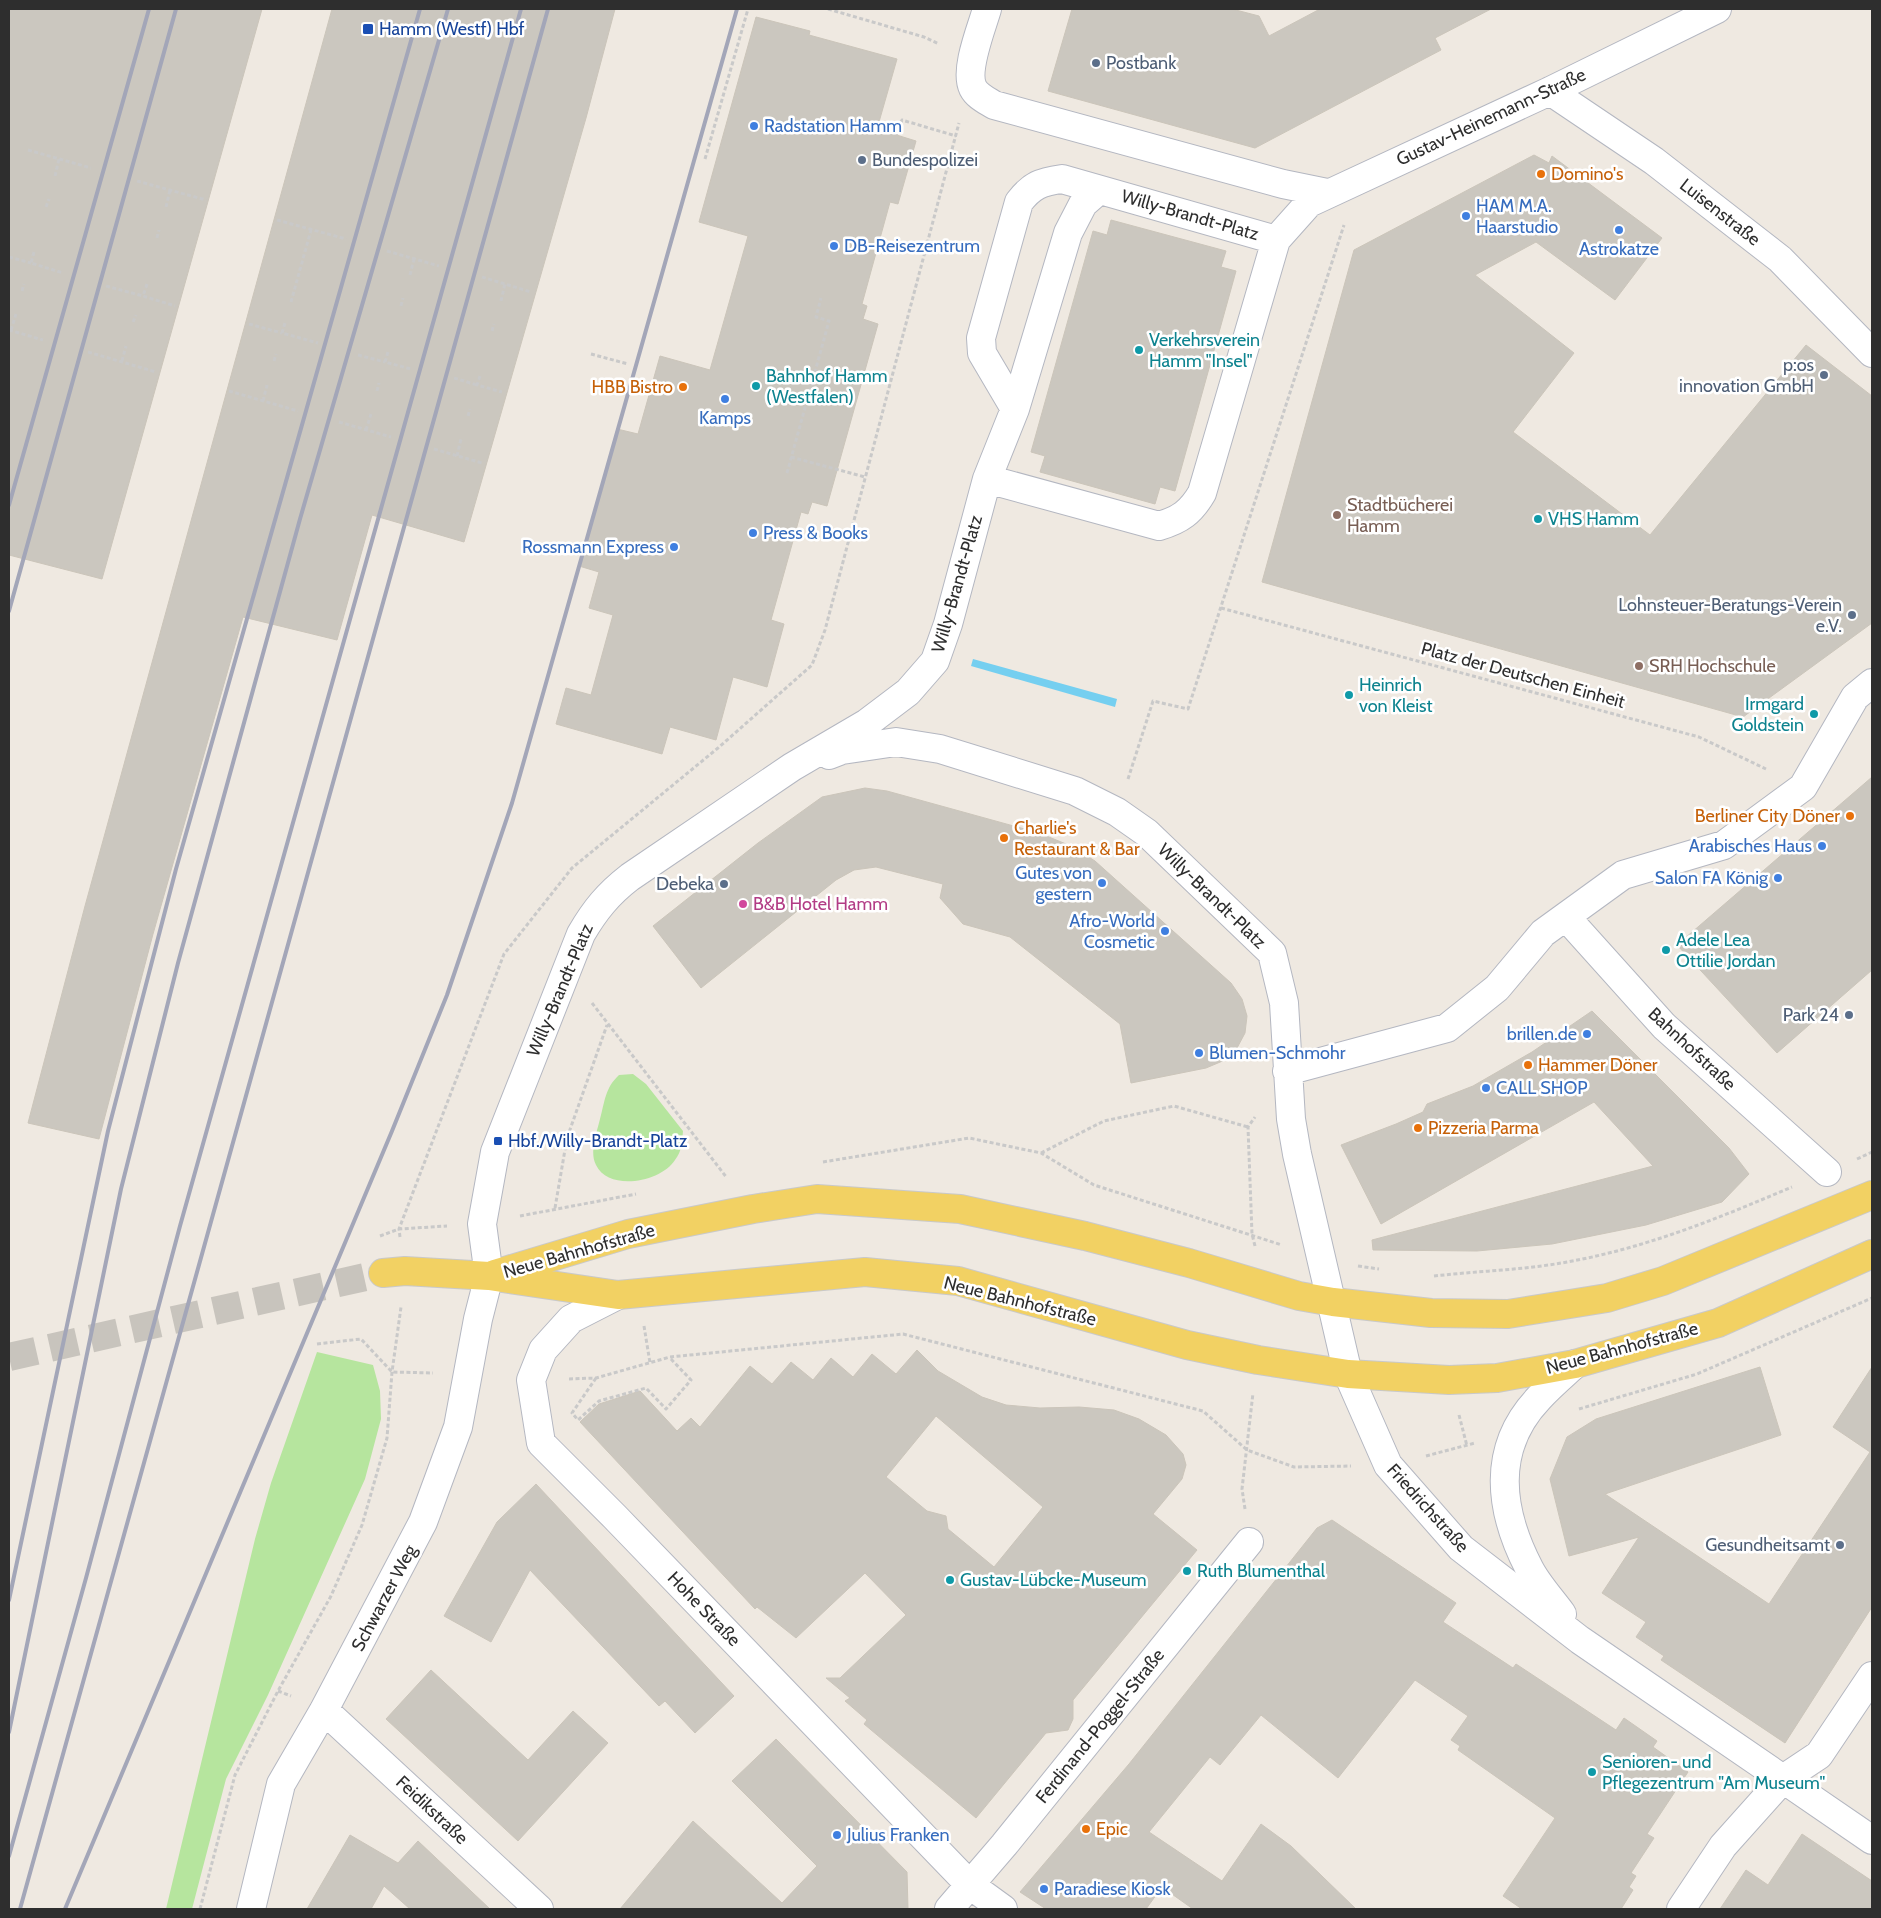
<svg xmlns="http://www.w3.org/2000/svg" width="1881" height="1918" viewBox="0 0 1881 1918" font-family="Cabin,sans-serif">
<rect width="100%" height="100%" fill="#efe9e1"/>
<path fill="#b6e59e" d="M 633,1074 L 646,1084 L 683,1131 C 682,1142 682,1151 675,1160 C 661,1182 609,1192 596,1165 C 589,1152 597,1132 600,1119 C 605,1101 605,1088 619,1075 Z
M 317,1352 L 373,1365 L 380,1391 L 381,1419 L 365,1479 L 268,1695 L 226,1779 L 192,1909 L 166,1909 L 255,1539 L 271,1483 Z"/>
<path fill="#75cff0" d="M 973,659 L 1117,699 L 1115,707 L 971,666 Z"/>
<path fill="#cbc7bf" stroke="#cbc5ba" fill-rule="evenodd" d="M 9,9 L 262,9 L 102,579 L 9,555 Z
M 332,9 L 615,9 L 586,118 L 464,542 L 372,515 L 337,640 L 243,617 L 153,934 L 99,1139 L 28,1123 L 85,906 Z
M 1072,9 L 1232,9 L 1259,16 L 1269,36 L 1320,9 L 1491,9 L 1435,38 L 1441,50 L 1255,148 L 1048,91 Z
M 756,17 L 810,31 L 809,35 L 897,59 L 877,129 L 916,141 L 898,204 L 890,202 L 862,304 L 867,306 L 863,319 L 878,324 L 827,506 L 812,502 L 808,514 L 801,512 L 771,620 L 784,624 L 767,687 L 733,677 L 716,740 L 670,727 L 662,754 L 556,724 L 566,688 L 591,695 L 613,615 L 589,608 L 599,572 L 579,566 L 617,429 L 638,434 L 660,356 L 710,370 L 748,236 L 699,222 Z
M 1534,155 L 1549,163 L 1552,156 L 1662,238 L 1615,300 L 1536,242 L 1475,275 L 1574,353 L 1513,432 L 1650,535 L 1806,345 L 1872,396 L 1872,623 L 1743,717 L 1262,582 L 1354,250 Z
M 1111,220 L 1226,251 L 1221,267 L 1236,271 L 1175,491 L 1160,487 L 1155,504 L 1040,472 L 1045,456 L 1031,452 L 1093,231 L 1107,235 Z
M 1872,777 L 1872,970 L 1777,1053 L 1677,945 Z
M 865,788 L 887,791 L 1039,833 L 1071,846 L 1095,861 L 1231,983 L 1242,999 L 1247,1016 L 1245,1033 L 1237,1048 L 1225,1060 L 1206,1068 L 1131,1083 L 1120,1024 L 1010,937 L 963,924 L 940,898 L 943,884 L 876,867 L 854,870 L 836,880 L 701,988 L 653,926 L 758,843 L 822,797 Z
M 1592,1011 L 1729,1148 L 1749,1174 L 1722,1202 L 1646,1225 L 1552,1244 L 1477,1251 L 1373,1250 L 1372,1240 L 1653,1166 L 1594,1102 L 1381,1224 L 1341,1145 L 1396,1124 L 1423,1112 L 1427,1104 L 1473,1086 L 1532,1052 Z
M 917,1350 L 938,1371 L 982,1397 L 1006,1405 L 1040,1408 L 1079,1407 L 1114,1410 L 1139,1419 L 1166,1435 L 1183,1454 L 1186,1465 L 1182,1479 L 1153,1514 L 1197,1550 L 1073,1700 L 1073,1719 L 1068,1730 L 1046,1733 L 976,1818 L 864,1724 L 867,1720 L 845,1701 L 850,1698 L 826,1678 L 840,1678 L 906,1615 L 865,1573 L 796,1638 L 757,1607 L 755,1609 L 580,1422 L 599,1404 L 640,1391 L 677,1431 L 691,1418 L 700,1427 L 750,1366 L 772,1384 L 791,1362 L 813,1380 L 831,1358 L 853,1377 L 872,1354 L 896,1374 ZM 936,1416 L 1043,1507 L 994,1567 L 948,1529 L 946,1516 L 927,1511 L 886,1477 Z
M 1760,1367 L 1781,1435 L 1605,1494 L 1769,1604 L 1870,1452 L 1833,1427 L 1872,1367 L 1872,1607 L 1785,1743 L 1661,1660 L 1664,1656 L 1636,1637 L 1646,1622 L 1602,1593 L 1639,1537 L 1569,1556 L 1550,1479 L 1567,1437 L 1596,1419 Z
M 536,1484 L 734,1696 L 695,1733 L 665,1701 L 659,1706 L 530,1570 L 491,1642 L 444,1616 L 497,1522 Z
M 1332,1520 L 1456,1603 L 1443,1622 L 1513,1668 L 1516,1664 L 1616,1730 L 1624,1718 L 1657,1741 L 1653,1747 L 1688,1772 L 1647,1834 L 1654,1838 L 1631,1873 L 1636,1876 L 1629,1887 L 1633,1890 L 1621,1909 L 1522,1909 L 1503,1896 L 1555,1818 L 1458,1750 L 1460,1746 L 1451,1740 L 1468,1716 L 1415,1680 L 1338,1778 L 1261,1715 L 1220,1765 L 1210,1757 L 1149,1832 L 1222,1881 L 1261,1824 L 1291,1846 L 1356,1909 L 1193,1909 L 1162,1887 L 1146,1909 L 1046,1909 L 1020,1892 L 1129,1764 L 1317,1528 Z
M 431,1670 L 528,1760 L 573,1711 L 608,1743 L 518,1841 L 386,1719 Z
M 776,1739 L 907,1872 L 908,1909 L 620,1909 L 693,1821 L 782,1903 L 817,1866 L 732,1781 Z
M 1802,1834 L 1872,1881 L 1872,1909 L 1720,1909 L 1746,1870 L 1768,1885 Z
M 350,1835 L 398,1863 L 418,1841 L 490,1909 L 410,1909 L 384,1886 L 371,1909 L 307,1909 Z"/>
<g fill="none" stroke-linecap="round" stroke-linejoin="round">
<path stroke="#c8c4bd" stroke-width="28" stroke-dasharray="28 14" stroke-linecap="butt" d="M 9,1357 L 383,1273"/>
<g stroke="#b4b7c1" stroke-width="30">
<path id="minor" d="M 987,9 C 982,27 964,70 973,88 C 977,96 986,100 994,105 L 1283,184 L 1327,193
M 1550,91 L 1654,161 L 1780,259 L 1872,353
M 1015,409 L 982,353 L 981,338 L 1019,202 C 1032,185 1041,182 1062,179 L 1276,240
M 987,479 L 1159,526 C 1180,520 1191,512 1202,493 L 1276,240 L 1309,203 L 1550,91 L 1717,9
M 829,755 L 842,750 L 896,742 L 940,749 L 1075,791 L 1117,812 L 1147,833 L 1272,953 L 1284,1003 L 1291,1119 L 1297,1154 L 1348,1374 L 1388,1465 L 1461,1548 L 1580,1640 L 1872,1840
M 1566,917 L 1664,1026 L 1827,1172
M 1287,1071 L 1447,1028 L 1497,988 L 1543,933 L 1623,875 L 1724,845 L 1803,787 L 1855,697 L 1872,683
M 618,1295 L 571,1319 L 543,1350 L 531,1380 L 541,1443 L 615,1517 L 970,1885 L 1003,1909
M 1562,1614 C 1551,1599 1537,1584 1529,1568 C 1499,1510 1491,1448 1539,1398 C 1550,1386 1563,1375 1575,1364
M 324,1710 L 539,1909
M 251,1909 L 281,1784 L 324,1710 L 423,1522 L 458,1427 L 478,1319 L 489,1276 L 482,1224 L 495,1152 L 581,934 C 595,910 608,894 630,877 L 792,767 L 867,723 L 908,692 L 935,661 L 948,624 L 987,479 L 1015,409 L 1068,233 L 1083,204 L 1099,190
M 949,1909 L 1004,1845 L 1249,1542
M 1681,1909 L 1723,1846 L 1783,1779 L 1819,1755 L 1872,1676"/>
</g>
<g stroke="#c9c9c9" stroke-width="30">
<path id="major" d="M 383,1273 L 405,1271 L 489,1276 L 618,1295 L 865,1272 L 958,1281 L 1187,1345 L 1258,1360 L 1348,1374 L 1449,1380 L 1497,1378 L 1575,1364 L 1718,1323 L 1872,1254
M 495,1274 L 628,1234 L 753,1209 L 817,1199 L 960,1209 L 1085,1236 L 1189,1263 L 1299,1296 L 1333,1302 L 1431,1313 L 1508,1314 L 1607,1298 L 1663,1281 L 1872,1195"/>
</g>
<path stroke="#c9c9c9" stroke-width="3" stroke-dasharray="4 2.5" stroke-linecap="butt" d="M 828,9 L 924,37 L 939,44
M 896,135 L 902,120 L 956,136
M 28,150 L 91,168
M 705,159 L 748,9
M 55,176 L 59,159
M 137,181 L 206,200
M 46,207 L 49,199
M 166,207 L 170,190
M 277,220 L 346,239
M 157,238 L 159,230
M 387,251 L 439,266
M 34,252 L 31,263 L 63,273
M 9,257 L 31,263
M 410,275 L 414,259
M 482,277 L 531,292
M 147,284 L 143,296 L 175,306
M 106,286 L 143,296
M 22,291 L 24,284
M 501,301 L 505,284
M 291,302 L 311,230
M 401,306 L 403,298
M 133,322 L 136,315
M 285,323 L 282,333 L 318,343
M 249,324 L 282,333
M 9,330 L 43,340
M 11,330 L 16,314
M 492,331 L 494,324
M 88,352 L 156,372
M 388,352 L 385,362 L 411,369
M 591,354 L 628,364
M 358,355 L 385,362
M 122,361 L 126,346
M 274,361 L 276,354
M 480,376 L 477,385 L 502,392
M 454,378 L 477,385
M 229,391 L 298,411
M 377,391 L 379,383
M 263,401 L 267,385
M 468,416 L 470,409
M 339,422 L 391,437
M 366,430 L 371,414
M 434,449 L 482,463
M 457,456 L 461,439
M 791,457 L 865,477
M 787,473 L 829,321 L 816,317 L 821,298
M 1221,608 L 1699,737 L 1766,769
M 1128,779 L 1153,701 L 1188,709 L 1344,225
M 592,1003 L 727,1178
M 1041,1153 L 1104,1121 L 1174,1106 L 1248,1127
M 1857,1159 L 1872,1152
M 823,1162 L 969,1138 L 1041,1153 L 1094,1185 L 1282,1245
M 555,1208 L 567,1138 L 607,1025
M 520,1216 L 636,1194
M 380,1236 L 399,1229 L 447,1226
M 400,1237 L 399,1229 L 504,954 L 572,868 L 718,748 L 812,665 L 825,630 L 959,123
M 1255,1246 L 1252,1234 L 1248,1127 L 1255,1117
M 1358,1266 L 1379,1269
M 1434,1276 C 1478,1271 1524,1270 1567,1262 C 1646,1248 1719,1218 1792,1187
M 644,1326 L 650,1363
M 317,1344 L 361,1339 L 392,1372 L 433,1373
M 596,1378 L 572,1413 L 578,1420 L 599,1401 L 646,1388 L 666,1409 L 691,1380 L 670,1358
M 569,1379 L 596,1378 L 670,1357 L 903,1334 L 1203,1411 L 1247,1450 L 1294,1467 L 1351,1466
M 1579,1409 L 1697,1374 L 1872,1298
M 1459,1415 L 1467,1446
M 1426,1456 L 1475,1443
M 1245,1509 L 1242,1489 L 1253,1393
M 278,1691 L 291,1696
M 200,1909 L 235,1775 L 278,1691 L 331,1596 L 362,1525 L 387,1438 L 392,1372 L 401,1307"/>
<use href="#minor" stroke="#fff" stroke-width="28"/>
<use href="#major" stroke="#f2d163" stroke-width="28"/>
<path stroke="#a3a6b8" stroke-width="4" d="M 9,505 L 149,9
M 9,611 L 176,9
M 9,1600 L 108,1131 L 176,869 L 420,9
M 9,1732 L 121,1189 L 178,963 L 300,519 L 448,9
M 9,1856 L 86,1578 L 180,1226 L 521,9
M 20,1909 L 548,9
M 65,1909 L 392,1131 L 447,995 L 512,803 L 737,9"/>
</g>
<g fill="#1a4fb4" stroke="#fff" stroke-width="2">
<rect x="362" y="23" width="12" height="12" rx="2.5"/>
<rect x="493" y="1136" width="10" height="10" rx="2.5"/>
</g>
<g fill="#5c6f8a" stroke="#fff" stroke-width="2">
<circle cx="1096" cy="63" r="5"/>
<circle cx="862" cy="160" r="5"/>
<circle cx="1824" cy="375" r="5"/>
<circle cx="1852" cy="615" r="5"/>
<circle cx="724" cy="884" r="5"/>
<circle cx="1849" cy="1015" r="5"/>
<circle cx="1840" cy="1545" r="5"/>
</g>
<g fill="#3f7fe0" stroke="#fff" stroke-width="2">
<circle cx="754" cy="126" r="5"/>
<circle cx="1466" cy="216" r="5"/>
<circle cx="1619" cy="230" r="5"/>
<circle cx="834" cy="246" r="5"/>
<circle cx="725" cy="399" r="5"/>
<circle cx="753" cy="533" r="5"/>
<circle cx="674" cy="547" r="5"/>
<circle cx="1822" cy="846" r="5"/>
<circle cx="1778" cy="878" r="5"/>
<circle cx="1102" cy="883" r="5"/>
<circle cx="1165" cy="931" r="5"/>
<circle cx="1587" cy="1034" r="5"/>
<circle cx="1199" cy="1053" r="5"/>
<circle cx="1486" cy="1088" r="5"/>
<circle cx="837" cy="1835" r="5"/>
<circle cx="1044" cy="1889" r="5"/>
</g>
<g fill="#e8710a" stroke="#fff" stroke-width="2">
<circle cx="1541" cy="174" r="5"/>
<circle cx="683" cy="387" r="5"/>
<circle cx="1850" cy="816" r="5"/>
<circle cx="1004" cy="838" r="5"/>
<circle cx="1528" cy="1065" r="5"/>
<circle cx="1418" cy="1128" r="5"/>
<circle cx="1086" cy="1829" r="5"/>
</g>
<g fill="#0f9aa8" stroke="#fff" stroke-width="2">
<circle cx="1139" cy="350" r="5"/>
<circle cx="756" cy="386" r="5"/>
<circle cx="1538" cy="519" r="5"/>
<circle cx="1349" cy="695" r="5"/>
<circle cx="1814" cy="714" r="5"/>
<circle cx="1666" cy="950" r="5"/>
<circle cx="1187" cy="1571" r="5"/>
<circle cx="950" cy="1580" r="5"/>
<circle cx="1592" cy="1772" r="5"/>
</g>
<g fill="#8d6e63" stroke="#fff" stroke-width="2">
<circle cx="1337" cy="515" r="5"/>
<circle cx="1639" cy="666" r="5"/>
</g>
<circle fill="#d1479c" stroke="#fff" stroke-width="2" cx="743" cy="904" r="5"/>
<g text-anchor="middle" stroke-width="5" stroke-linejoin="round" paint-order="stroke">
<g font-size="18" fill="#164399" stroke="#fff" text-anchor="start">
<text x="379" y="35">Hamm (Westf) Hbf</text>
<text x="508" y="1147">Hbf./Willy-Brandt-Platz</text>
</g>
<g font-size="18" fill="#4e5e75" stroke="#fff" text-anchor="end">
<text x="1106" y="69" text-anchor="start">Postbank</text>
<text x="872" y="166" text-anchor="start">Bundespolizei</text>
<text x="1814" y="371">p:os<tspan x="1814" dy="21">innovation GmbH</tspan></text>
<text x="1842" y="611">Lohnsteuer-Beratungs-Verein<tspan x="1842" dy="21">e.V.</tspan></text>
<text x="714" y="890">Debeka</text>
<text x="1839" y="1021">Park 24</text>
<text x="1830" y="1551">Gesundheitsamt</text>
</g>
<g font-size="18" fill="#2e2e2e" stroke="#fff">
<text transform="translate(1491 117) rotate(-25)" y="6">Gustav-Heinemann-Straße</text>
<text transform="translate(1720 212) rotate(38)" y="6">Luisenstraße</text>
<text transform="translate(1190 215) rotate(16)" y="6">Willy-Brandt-Platz</text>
<text transform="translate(957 584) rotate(-74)" y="6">Willy-Brandt-Platz</text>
<text transform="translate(1523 675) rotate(15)" y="6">Platz der Deutschen Einheit</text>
<text transform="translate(1212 896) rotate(44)" y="6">Willy-Brandt-Platz</text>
<text transform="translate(560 990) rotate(-67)" y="6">Willy-Brandt-Platz</text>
<text transform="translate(1692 1049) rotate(43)" y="6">Bahnhofstraße</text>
<text transform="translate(579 1251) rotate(-16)" y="6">Neue Bahnhofstraße</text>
<text transform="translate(1020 1301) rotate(14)" y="6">Neue Bahnhofstraße</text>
<text transform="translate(1622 1348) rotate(-15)" y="6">Neue Bahnhofstraße</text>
<text transform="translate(1428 1508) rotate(48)" y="6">Friedrichstraße</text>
<text transform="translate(384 1598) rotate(-62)" y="6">Schwarzer Weg</text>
<text transform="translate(704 1609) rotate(46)" y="6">Hohe Straße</text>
<text transform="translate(1100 1726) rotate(-51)" y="6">Ferdinand-Poggel-Straße</text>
<text transform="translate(432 1810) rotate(43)" y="6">Feidikstraße</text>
</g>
<g font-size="18" fill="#366cbe" stroke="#fff" text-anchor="start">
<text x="764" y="132">Radstation Hamm</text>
<text x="1476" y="212">HAM M.A.<tspan x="1476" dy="21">Haarstudio</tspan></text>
<text x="844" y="252">DB-Reisezentrum</text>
<text x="1619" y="255" text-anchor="middle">Astrokatze</text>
<text x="725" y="424" text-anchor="middle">Kamps</text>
<text x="763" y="539">Press &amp; Books</text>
<text x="664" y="553" text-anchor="end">Rossmann Express</text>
<text x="1812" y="852" text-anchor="end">Arabisches Haus</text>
<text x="1092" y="879" text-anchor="end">Gutes von<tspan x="1092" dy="21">gestern</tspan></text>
<text x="1768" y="884" text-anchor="end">Salon FA König</text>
<text x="1155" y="927" text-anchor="end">Afro-World<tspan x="1155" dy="21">Cosmetic</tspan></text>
<text x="1577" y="1040" text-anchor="end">brillen.de</text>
<text x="1209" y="1059">Blumen-Schmohr</text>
<text x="1496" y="1094">CALL SHOP</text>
<text x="847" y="1841">Julius Franken</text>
<text x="1054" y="1895">Paradiese Kiosk</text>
</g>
<g font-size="18" fill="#c56008" stroke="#fff" text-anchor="start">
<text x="1551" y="180">Domino's</text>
<text x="673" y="393" text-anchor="end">HBB Bistro</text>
<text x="1840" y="822" text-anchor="end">Berliner City Döner</text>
<text x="1014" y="834">Charlie's<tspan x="1014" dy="21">Restaurant &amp; Bar</tspan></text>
<text x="1538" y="1071">Hammer Döner</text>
<text x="1428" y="1134">Pizzeria Parma</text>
<text x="1096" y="1835">Epic</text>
</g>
<g font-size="18" fill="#0d838f" stroke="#fff" text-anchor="start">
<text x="1149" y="346">Verkehrsverein<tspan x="1149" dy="21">Hamm "Insel"</tspan></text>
<text x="766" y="382">Bahnhof Hamm<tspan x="766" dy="21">(Westfalen)</tspan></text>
<text x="1548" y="525">VHS Hamm</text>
<text x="1359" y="691">Heinrich<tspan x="1359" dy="21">von Kleist</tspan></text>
<text x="1804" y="710" text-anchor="end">Irmgard<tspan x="1804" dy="21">Goldstein</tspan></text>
<text x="1676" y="946">Adele Lea<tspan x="1676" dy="21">Ottilie Jordan</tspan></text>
<text x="1197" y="1577">Ruth Blumenthal</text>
<text x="960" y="1586">Gustav-Lübcke-Museum</text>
<text x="1602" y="1768">Senioren- und<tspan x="1602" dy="21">Pflegezentrum "Am Museum"</tspan></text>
</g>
<g font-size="18" fill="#785e54" stroke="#fff" text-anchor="start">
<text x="1347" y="511">Stadtbücherei<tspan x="1347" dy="21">Hamm</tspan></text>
<text x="1649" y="672">SRH Hochschule</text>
</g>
<g font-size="18" fill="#b23c85" stroke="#fff" text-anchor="start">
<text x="753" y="910">B&amp;B Hotel Hamm</text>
</g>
</g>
<rect width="1881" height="1918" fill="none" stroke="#2e2e2e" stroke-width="20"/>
</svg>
